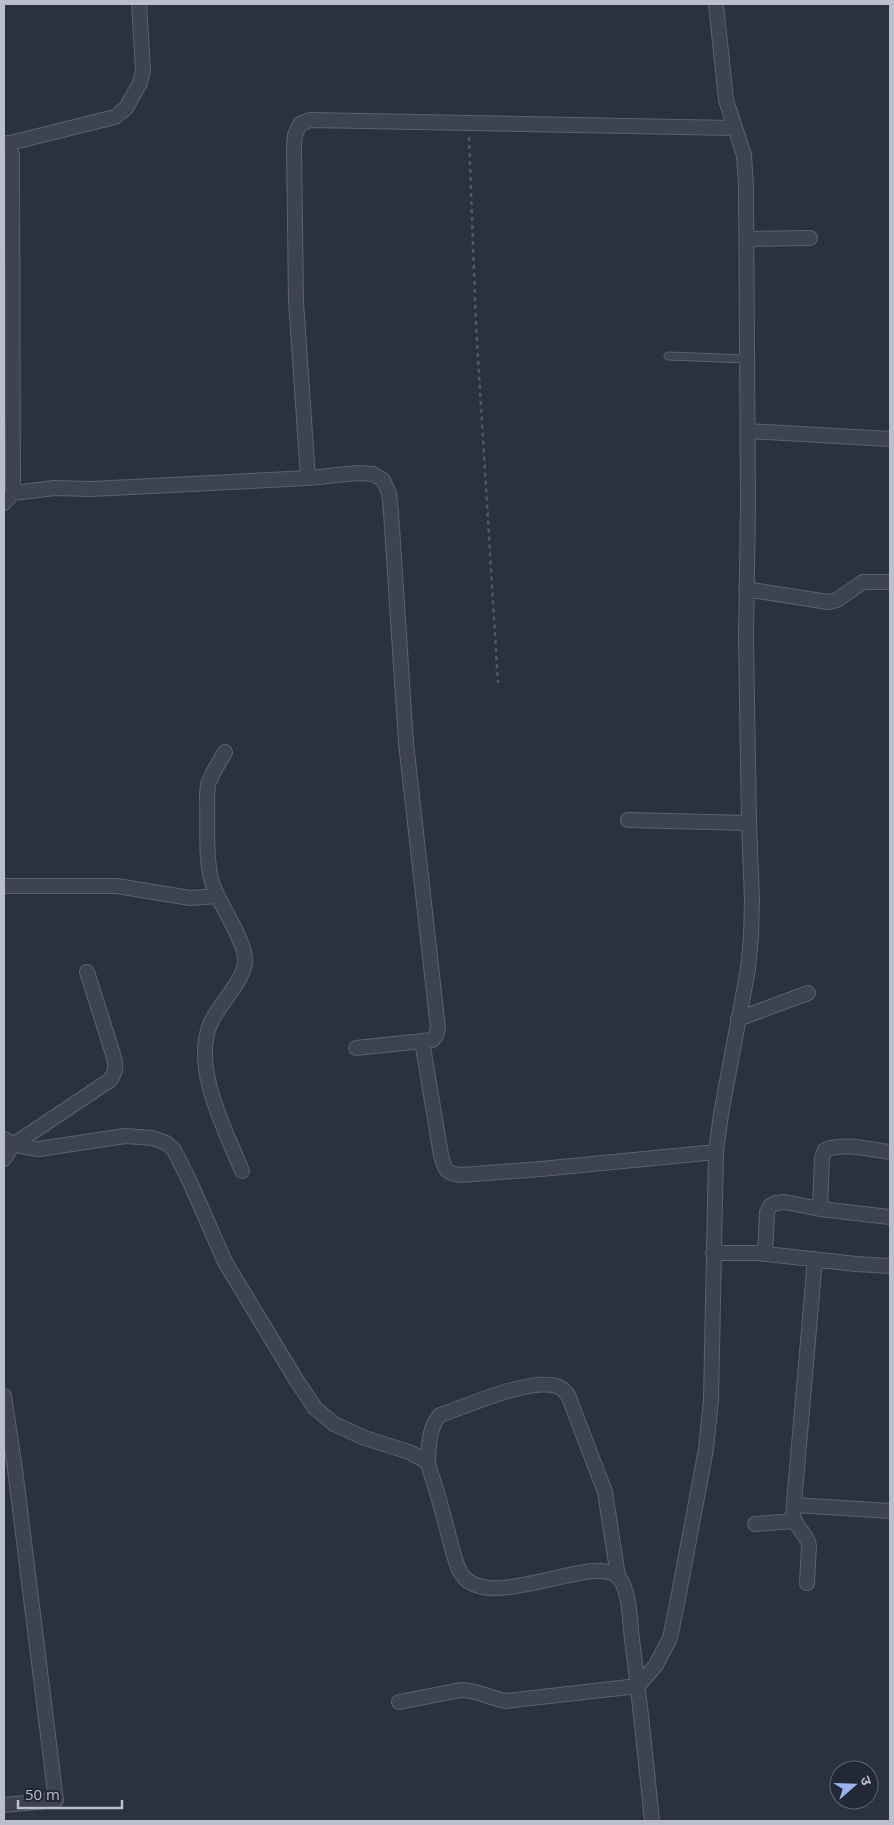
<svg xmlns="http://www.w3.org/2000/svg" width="894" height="1825" viewBox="0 0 894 1825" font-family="'Open Sans','Noto Sans Devanagari',sans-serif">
<rect width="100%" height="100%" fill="#2a3141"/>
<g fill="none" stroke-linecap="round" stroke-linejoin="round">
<g stroke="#5c616e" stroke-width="9">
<path id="lane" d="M 668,356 L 747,359"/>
</g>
<g stroke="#5c616e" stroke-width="16">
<path id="street" d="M 4,143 L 10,149 L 12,155 L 13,493 L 4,503
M 6,144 L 115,117 L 126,108 L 140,83 L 143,70 L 139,4
M 747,239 L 810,238
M 748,431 L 890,439
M 308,478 L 296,301 L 294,146 L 295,135 L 300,124 L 310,120 L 734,128
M 13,493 L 54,488 L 91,489 L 308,478 L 358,473 L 373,474 L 383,480 L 389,493 L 391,512 L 406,743 L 438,1028 L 436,1036 L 432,1040 L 356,1048
M 746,589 L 828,602 L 837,600 L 863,582 L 890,582
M 225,752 L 213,773 L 208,784 L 207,795 C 208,820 205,860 212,882 C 218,904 247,941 245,963 C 243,981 219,1005 211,1022 C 191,1067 225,1129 242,1171
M 628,820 L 749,823
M 4,886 L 117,886 L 190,898 L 217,896
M 738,1019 L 808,993
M 422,1041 L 441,1155 C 445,1169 445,1173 461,1175 L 541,1169 L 716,1152
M 4,1139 C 16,1146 26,1148 39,1149 L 125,1136 L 153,1138 L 166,1143 L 174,1150 L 190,1182 L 225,1262 L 297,1381 L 315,1408 L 334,1424 L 365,1438 L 409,1452 L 423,1459 L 428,1464 C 436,1488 443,1512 449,1537 C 452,1547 456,1568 463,1576 C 492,1613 597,1551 619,1578 C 630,1591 630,1624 632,1640 C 640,1701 646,1761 652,1821
M 4,1159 L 13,1145 L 110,1080 C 117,1071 116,1065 113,1054 L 87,972
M 820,1209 L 822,1158 L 825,1150 C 844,1142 870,1150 890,1152
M 713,1253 L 757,1253 L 856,1264 L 890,1266
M 765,1254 L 767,1212 L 770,1206 L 776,1203 L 785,1202 L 820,1209 L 890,1217
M 4,1396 L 15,1469 L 56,1800 L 4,1805
M 428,1464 C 429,1447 428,1428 440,1415 C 467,1406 529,1378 556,1386 C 562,1387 564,1391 568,1395 L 605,1492 L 618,1576
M 795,1505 L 890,1511
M 755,1524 L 794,1521
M 807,1583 L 809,1546 C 807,1533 795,1528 793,1515 L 815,1259
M 399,1702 L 461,1690 C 477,1690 490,1698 506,1701 L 638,1686 L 656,1665 L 670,1638 L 678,1599 L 706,1449 L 711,1400 L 716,1152 L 721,1114 L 748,969 L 751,936 L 752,900 L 749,823 L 746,638 L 748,504 L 746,186 L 744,155 L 726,100 L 716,4"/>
</g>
<path stroke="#4c5c61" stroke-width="2.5" stroke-dasharray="4 4" stroke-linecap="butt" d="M 469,137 L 476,325 L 498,683"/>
<use href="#lane" stroke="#3e4351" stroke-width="7"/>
<use href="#street" stroke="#3e4351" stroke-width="14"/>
</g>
<rect width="894" height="1825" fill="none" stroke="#bbbfcb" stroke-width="10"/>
<g transform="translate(854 1785) rotate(70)"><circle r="24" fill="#222836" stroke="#5f6472"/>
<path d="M0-4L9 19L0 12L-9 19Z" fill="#9bb3ef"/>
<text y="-8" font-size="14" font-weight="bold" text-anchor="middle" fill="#bbbfcb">उ</text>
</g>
<path d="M18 1800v8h104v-8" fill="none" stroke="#bbbfcb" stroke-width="2.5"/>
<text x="25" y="1800" font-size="15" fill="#bbbfcb" stroke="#222836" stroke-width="4" paint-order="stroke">50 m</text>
</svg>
